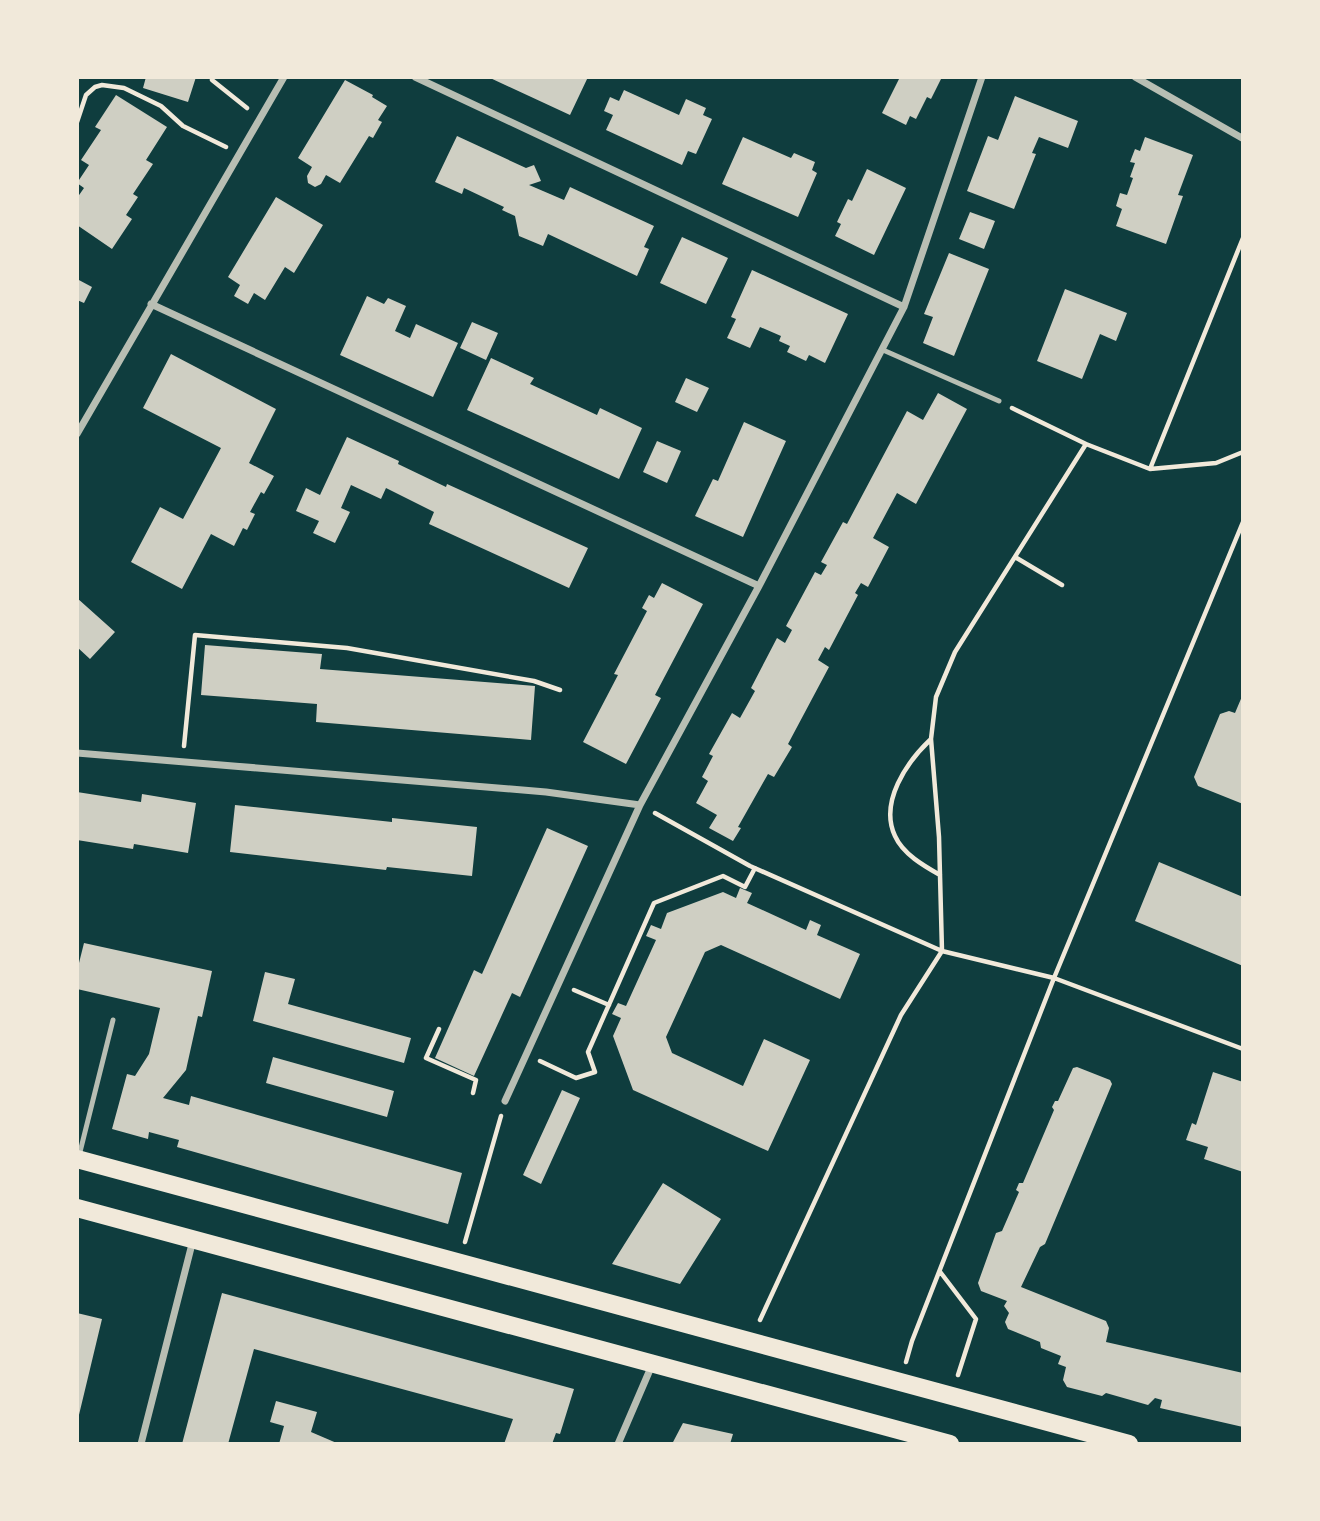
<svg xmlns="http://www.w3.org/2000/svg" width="1320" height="1521" viewBox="0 0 1320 1521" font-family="Lora,serif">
<rect width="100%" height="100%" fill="#0f3d3e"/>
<path fill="#cfcfc3" d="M 146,77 L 196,77 L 188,102 L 143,88 Z
M 488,77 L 588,77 L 570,115 Z
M 900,77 L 942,77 L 931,99 L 927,97 L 916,119 L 910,116 L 906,125 L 882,113 Z
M 345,80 L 373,95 L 372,97 L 387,106 L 378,120 L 382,122 L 373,138 L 369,136 L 340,183 L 326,175 L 321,184 L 315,187 L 308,183 L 307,176 L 312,167 L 298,158 Z
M 624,90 L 679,115 L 686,99 L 706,108 L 703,115 L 712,119 L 696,154 L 688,151 L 682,165 L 606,130 L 613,115 L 604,111 L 610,97 L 619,101 Z
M 116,95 L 167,127 L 146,160 L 153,164 L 133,194 L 138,197 L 126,215 L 132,219 L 112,249 L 77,225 L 77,198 L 84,188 L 77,183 L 89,165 L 81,160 L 101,130 L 95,127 Z
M 1015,96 L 1078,121 L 1068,148 L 1039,137 L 1032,153 L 1036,154 L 1014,209 L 967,191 L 988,136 L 998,140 Z
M 457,136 L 526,168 L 534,165 L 541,181 L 529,185 L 564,200 L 570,187 L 654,226 L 644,247 L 649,249 L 637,276 L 548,234 L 543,246 L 519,236 L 515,216 L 502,210 L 504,207 L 464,188 L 462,194 L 435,182 Z
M 743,137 L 791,158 L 794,153 L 815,162 L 812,170 L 817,173 L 798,217 L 722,184 Z
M 1145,137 L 1193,155 L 1178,195 L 1183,196 L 1166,244 L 1116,226 L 1122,209 L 1116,206 L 1120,193 L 1127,195 L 1133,178 L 1130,177 L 1135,163 L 1130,162 L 1135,149 L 1140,151 Z
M 867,169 L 906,188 L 874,255 L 835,236 L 841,224 L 837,222 L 848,199 L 852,201 Z
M 276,197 L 323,225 L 294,273 L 285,267 L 265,300 L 254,293 L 248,304 L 234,296 L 240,285 L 228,277 Z
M 970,212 L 995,221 L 984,249 L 959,239 Z
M 682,237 L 728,258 L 706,304 L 660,283 Z
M 949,253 L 989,269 L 954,356 L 923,343 L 933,317 L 924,314 Z
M 752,270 L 848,314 L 825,363 L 809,355 L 806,361 L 787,352 L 790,346 L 779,341 L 781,336 L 760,327 L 750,348 L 727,338 L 736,319 L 731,317 Z
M 77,279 L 92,287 L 84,303 L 77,300 Z
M 1065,289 L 1127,313 L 1116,341 L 1100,334 L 1082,379 L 1037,361 Z
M 367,296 L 384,304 L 388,298 L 406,306 L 395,331 L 410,338 L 416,324 L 458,343 L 433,397 L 340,355 Z
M 472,322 L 498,333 L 486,360 L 460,348 Z
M 171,354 L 276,409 L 249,463 L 274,476 L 264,494 L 261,492 L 250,512 L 255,514 L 247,530 L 243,528 L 234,546 L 211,534 L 182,589 L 131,562 L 160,507 L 183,519 L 221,448 L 143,408 Z
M 491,358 L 534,378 L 530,384 L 597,415 L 600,408 L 642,428 L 619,479 L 467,410 Z
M 686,378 L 709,388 L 697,412 L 675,402 Z
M 938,393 L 967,409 L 916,504 L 897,493 L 873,538 L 889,547 L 868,587 L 861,583 L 855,593 L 858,595 L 829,650 L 825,647 L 818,660 L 829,667 L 788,744 L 792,747 L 774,777 L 768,774 L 738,827 L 741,828 L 733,841 L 709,828 L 717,815 L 696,803 L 708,781 L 702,777 L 713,756 L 709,754 L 732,713 L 740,718 L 755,691 L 751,688 L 777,638 L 785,643 L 792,630 L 786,626 L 815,572 L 821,575 L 827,565 L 821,562 L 843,522 L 847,524 L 907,411 L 923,420 Z
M 744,422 L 786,441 L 743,537 L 695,516 L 713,479 L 718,481 Z
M 347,437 L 399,461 L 398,464 L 446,487 L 447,484 L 588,548 L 569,588 L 429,524 L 434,512 L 386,488 L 381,499 L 351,485 L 341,508 L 350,512 L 335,543 L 313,533 L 319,521 L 296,511 L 306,488 L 320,495 Z
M 657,441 L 681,451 L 667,483 L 643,472 Z
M 662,583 L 703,604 L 655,695 L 661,698 L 626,764 L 583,742 L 618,675 L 614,674 L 647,611 L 642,608 L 649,595 L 654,598 Z
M 77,598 L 115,632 L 90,659 L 77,647 Z
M 205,645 L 322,654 L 320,669 L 535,686 L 531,740 L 316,722 L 317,704 L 201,695 Z
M 1243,694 L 1243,804 L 1198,786 L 1194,777 L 1220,714 L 1229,711 L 1235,713 Z
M 77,792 L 141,802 L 142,794 L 196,803 L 188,853 L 134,844 L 133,849 L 77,840 Z
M 235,805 L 392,822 L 392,818 L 477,827 L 472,876 L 387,867 L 386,870 L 230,852 Z
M 547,828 L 588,846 L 520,997 L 512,993 L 474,1076 L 435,1058 L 474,970 L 482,974 Z
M 1159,862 L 1243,897 L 1243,966 L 1135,921 Z
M 740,888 L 752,893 L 747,903 L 806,930 L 810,920 L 821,925 L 817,935 L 860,954 L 840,999 L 721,945 L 705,952 L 666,1037 L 672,1053 L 743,1086 L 764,1039 L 810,1060 L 768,1151 L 633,1090 L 613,1036 L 621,1018 L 612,1014 L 618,1003 L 626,1006 L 656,940 L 646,936 L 651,925 L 661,929 L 667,913 L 723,892 L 736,898 Z
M 84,943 L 212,971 L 202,1017 L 198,1016 L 186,1070 L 163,1098 L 189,1105 L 191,1096 L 462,1173 L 448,1224 L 177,1147 L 179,1140 L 149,1132 L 148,1139 L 112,1129 L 127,1074 L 135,1076 L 149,1054 L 160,1008 L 77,989 L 77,971 Z
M 265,972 L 295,979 L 288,1004 L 411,1038 L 404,1063 L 253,1021 Z
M 273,1057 L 394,1091 L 387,1117 L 266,1083 Z
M 1077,1067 L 1110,1080 L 1112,1084 L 1045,1244 L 1040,1247 L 1021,1287 L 1106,1321 L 1109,1328 L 1106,1342 L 1243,1373 L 1243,1427 L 1160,1408 L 1162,1400 L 1155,1398 L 1148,1405 L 1106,1393 L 1102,1396 L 1067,1387 L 1063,1380 L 1066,1367 L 1058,1364 L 1061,1356 L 1041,1348 L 1040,1342 L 1008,1329 L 1005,1322 L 1009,1313 L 1004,1306 L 1007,1301 L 981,1291 L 978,1283 L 996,1233 L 1002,1231 L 1019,1192 L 1016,1190 L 1019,1183 L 1023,1183 L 1054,1110 L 1052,1107 L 1055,1101 L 1058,1101 L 1073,1068 Z
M 1213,1072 L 1243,1082 L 1243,1172 L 1204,1159 L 1208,1147 L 1186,1140 L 1192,1123 L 1196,1125 Z
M 562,1090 L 580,1098 L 541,1184 L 523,1175 Z
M 663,1183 L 721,1219 L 680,1284 L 612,1264 Z
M 222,1293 L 574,1389 L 560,1434 L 556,1433 L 552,1444 L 504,1444 L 513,1419 L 254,1349 L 228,1444 L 182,1444 Z
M 77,1313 L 102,1319 L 78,1419 L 77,1419 Z
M 276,1401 L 317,1412 L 311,1432 L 339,1444 L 279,1444 L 284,1426 L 270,1422 Z
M 683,1423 L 733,1434 L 730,1444 L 672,1444 Z"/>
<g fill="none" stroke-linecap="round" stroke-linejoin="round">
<path stroke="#f1e9da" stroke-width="4.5" d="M 212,80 L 247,108
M 77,122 L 86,95 L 95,87 L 102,85 L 124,88 L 161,106 L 183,126 L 226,147
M 1012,408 L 1086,444 L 1150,469 L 1216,463 L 1243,452
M 1150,469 L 1243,238
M 1015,557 L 1062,585
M 930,740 C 907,762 879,802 895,836 C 903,854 924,866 940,875
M 184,746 L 195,635 L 347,648 L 534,681 L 560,690
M 655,813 L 750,866 L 942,951 L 1054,978 L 1243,1049
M 574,990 L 609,1005
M 439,1029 L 426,1058 L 476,1080 L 473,1093
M 540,1061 L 576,1078 L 595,1072 L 588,1052 L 654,903 L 723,876 L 745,887 L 755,868
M 465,1242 L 501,1116
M 941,1273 L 976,1319 L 958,1375
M 760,1320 L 901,1015 L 942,951 L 939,837 L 931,739 L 936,697 L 955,652 L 1086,444
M 906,1362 L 912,1341 L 1054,978 L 1243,522"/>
<path stroke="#b8beb3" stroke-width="5" d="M 883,350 L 999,401
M 79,1156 L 113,1020"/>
<path stroke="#b8beb3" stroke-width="7" d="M 415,77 L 904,307
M 1135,77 L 1242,138
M 151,304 L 759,586
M 77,434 L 284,77
M 77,753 L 546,792 L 640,805
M 505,1101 L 640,805 L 759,586 L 904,307 L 982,77
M 141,1444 L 193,1240
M 618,1444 L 652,1365"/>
<path stroke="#f1e9da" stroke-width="18" d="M 77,1159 L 1129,1444
M 77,1208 L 950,1444"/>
</g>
<rect width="1320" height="1521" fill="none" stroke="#f1e9da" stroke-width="158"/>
</svg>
